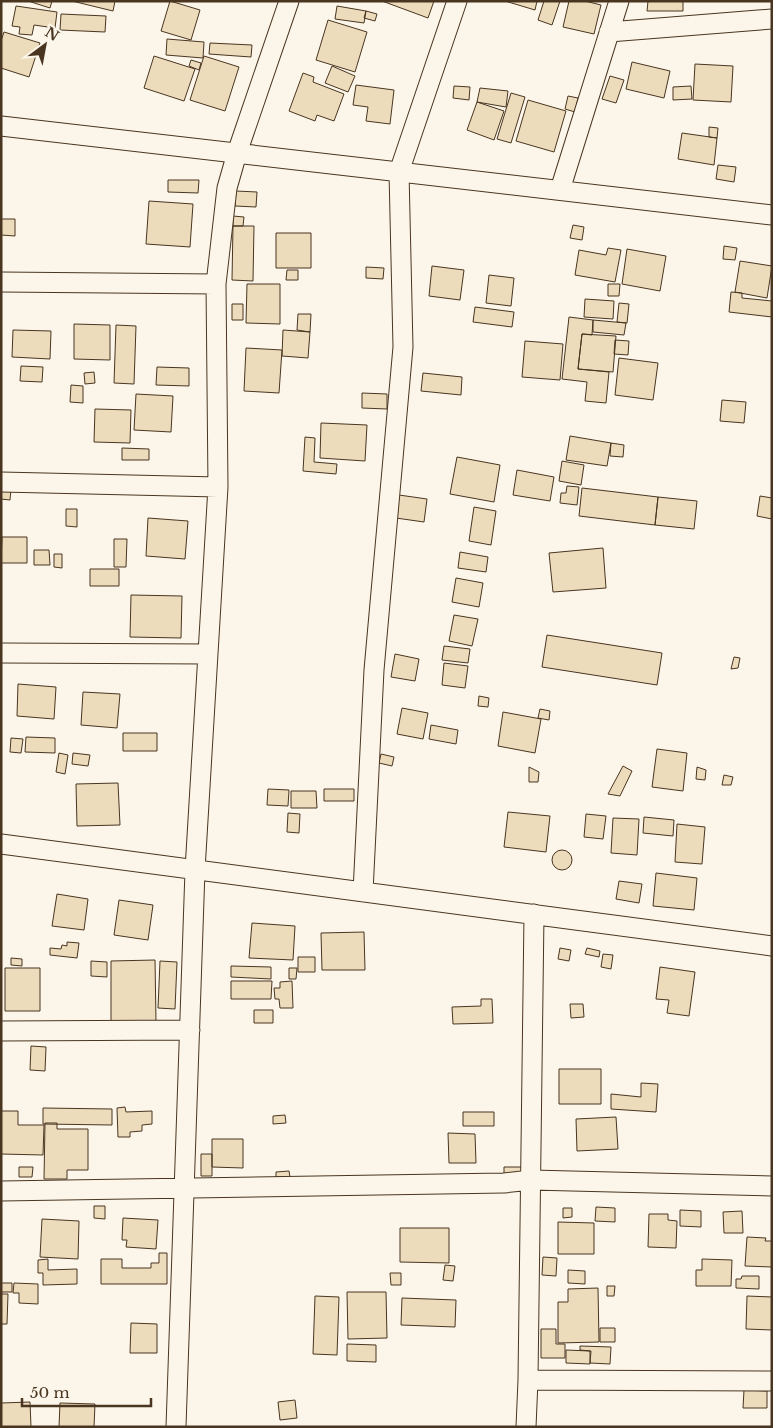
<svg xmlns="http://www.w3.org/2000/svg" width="773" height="1428" viewBox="0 0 773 1428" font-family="'Libre Baskerville',serif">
<rect width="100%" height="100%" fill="#fbf6e9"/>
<path fill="#ecdcbc" stroke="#4a3520" d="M 28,1 L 52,1 L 50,8 Z
M 72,1 L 115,1 L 113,11 Z
M 170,1 L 200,10 L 191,40 L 161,31 Z
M 382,1 L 434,1 L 428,18 Z
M 505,1 L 537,1 L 535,10 Z
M 544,1 L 560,1 L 552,25 L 538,20 Z
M 569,1 L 585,1 L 601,5 L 594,34 L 563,27 Z
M 648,1 L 683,1 L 683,11 L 647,11 Z
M 16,6 L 57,12 L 55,28 L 34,25 L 32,35 L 19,34 L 20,27 L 12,26 Z
M 337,6 L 366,11 L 364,23 L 335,19 Z
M 366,11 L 377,14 L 375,21 L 364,18 Z
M 61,14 L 106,16 L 105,32 L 60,30 Z
M 328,20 L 367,32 L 355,72 L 316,60 Z
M 4,32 L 40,43 L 29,77 L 1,68 L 1,41 Z
M 167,39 L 204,42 L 203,58 L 166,55 Z
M 210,43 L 252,45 L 251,57 L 209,54 Z
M 154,56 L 195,69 L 184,101 L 144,88 Z
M 204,56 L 239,67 L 225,111 L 190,100 Z
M 191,60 L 201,63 L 199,70 L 189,66 Z
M 632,62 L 670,71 L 664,98 L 626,89 Z
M 695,64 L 733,66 L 731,102 L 693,100 Z
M 332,66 L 355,76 L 348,92 L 325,83 Z
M 303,73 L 314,77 L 313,82 L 344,94 L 334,121 L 317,115 L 315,121 L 289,111 Z
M 610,76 L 624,80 L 616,103 L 602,99 Z
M 356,85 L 394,90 L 390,124 L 366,121 L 368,107 L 353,105 Z
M 454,86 L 470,87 L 469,100 L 453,98 Z
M 691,86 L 692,99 L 673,100 L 673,87 Z
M 480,88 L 508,91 L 506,107 L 477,102 Z
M 511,93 L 525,97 L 511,143 L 497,139 Z
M 568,96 L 578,98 L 575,112 L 565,109 Z
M 528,100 L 566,111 L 554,152 L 516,141 Z
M 477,102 L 504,111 L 494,140 L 467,130 Z
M 709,127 L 718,128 L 717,138 L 709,137 Z
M 682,133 L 717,138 L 714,165 L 678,159 Z
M 718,165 L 736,167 L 734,182 L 716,179 Z
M 168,180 L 199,180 L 198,193 L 168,192 Z
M 236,191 L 257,192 L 256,207 L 235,206 Z
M 149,201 L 193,204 L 190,247 L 146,244 Z
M 233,216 L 244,217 L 243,226 L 233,226 Z
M 1,219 L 15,219 L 15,236 L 1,235 Z
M 573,225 L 584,227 L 582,240 L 570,238 Z
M 233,226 L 254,226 L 253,281 L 232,280 Z
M 276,233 L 311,233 L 311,268 L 276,268 Z
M 724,246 L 737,248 L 735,260 L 723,259 Z
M 608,248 L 621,250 L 615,282 L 575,275 L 579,250 L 606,255 Z
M 627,249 L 666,256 L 660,291 L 622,284 Z
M 740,261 L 772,266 L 767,298 L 735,292 Z
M 432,266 L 464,270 L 460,300 L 429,296 Z
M 366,267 L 384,268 L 383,279 L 366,278 Z
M 287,270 L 298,270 L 298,280 L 286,280 Z
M 489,275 L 514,278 L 511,306 L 486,303 Z
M 247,284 L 280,284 L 280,324 L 246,323 Z
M 608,284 L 620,284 L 619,296 L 608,296 Z
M 731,292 L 742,293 L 742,298 L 772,301 L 772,317 L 729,312 Z
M 585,299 L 614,301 L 613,319 L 584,317 Z
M 619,303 L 629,304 L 627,323 L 617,322 Z
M 232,304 L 243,304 L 243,320 L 232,320 Z
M 475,307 L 514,312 L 512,327 L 473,322 Z
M 298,314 L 311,314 L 310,332 L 297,330 Z
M 569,317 L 593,320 L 592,335 L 582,334 L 578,369 L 609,372 L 606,403 L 585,401 L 587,382 L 562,379 Z
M 593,320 L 626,323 L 624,335 L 593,332 Z
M 74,324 L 110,325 L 110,360 L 74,359 Z
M 116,325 L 136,326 L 134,384 L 114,383 Z
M 13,330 L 51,331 L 50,359 L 12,357 Z
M 283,330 L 310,332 L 308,358 L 282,356 Z
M 582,334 L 616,336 L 613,372 L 578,369 Z
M 615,340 L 629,341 L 628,355 L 614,354 Z
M 525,341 L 563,344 L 560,380 L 522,377 Z
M 246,348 L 282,350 L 279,393 L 244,391 Z
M 619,358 L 658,363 L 653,400 L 615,395 Z
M 21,366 L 43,367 L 42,382 L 20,381 Z
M 157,367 L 189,368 L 189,386 L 156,385 Z
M 94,372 L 95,383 L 85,384 L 84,373 Z
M 423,373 L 462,377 L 461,395 L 421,391 Z
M 71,385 L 83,386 L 83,403 L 70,402 Z
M 362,393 L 387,394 L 387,409 L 362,408 Z
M 136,394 L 173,396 L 171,432 L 134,430 Z
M 722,400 L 746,402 L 744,423 L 720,421 Z
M 95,409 L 131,410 L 130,443 L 94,442 Z
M 321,423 L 367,425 L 365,461 L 320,458 Z
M 570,436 L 611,443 L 607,466 L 566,460 Z
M 305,437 L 315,438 L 314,462 L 337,464 L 336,474 L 303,471 Z
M 611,443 L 624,445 L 623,457 L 610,456 Z
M 122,448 L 149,449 L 149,460 L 122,460 Z
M 457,457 L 500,465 L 494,502 L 450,494 Z
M 562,461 L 584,465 L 581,485 L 559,481 Z
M 517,470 L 554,477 L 550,501 L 513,495 Z
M 567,486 L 579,487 L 577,505 L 560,503 L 561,493 L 566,493 Z
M 582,488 L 658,497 L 655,525 L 579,516 Z
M 1,489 L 11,489 L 10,500 L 1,499 Z
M 392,494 L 427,499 L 424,522 L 389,517 Z
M 760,496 L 772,498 L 772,519 L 757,516 Z
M 658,497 L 697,501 L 694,529 L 655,525 Z
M 474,507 L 496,511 L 491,545 L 469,541 Z
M 66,509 L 77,509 L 77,527 L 66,526 Z
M 148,518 L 188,521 L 185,559 L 146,556 Z
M 2,537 L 27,537 L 27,563 L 1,563 Z
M 114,539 L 127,539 L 126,567 L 114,567 Z
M 603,548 L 606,588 L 553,592 L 549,553 Z
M 34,550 L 49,550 L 50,565 L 34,565 Z
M 460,552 L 488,557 L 486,572 L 458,568 Z
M 54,554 L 62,554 L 62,568 L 54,567 Z
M 90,569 L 119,569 L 119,586 L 90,586 Z
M 456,578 L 483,583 L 479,607 L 452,602 Z
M 131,595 L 182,596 L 181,638 L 130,637 Z
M 454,615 L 478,619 L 472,646 L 449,641 Z
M 547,635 L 662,653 L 657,685 L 542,667 Z
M 444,646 L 470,649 L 468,663 L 442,660 Z
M 395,654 L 419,659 L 415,681 L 391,677 Z
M 734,657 L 740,658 L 738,668 L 731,669 Z
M 444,663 L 468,666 L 465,688 L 442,685 Z
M 18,684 L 56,687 L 54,719 L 17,716 Z
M 83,692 L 120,694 L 117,728 L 81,725 Z
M 479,696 L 489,698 L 488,707 L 478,706 Z
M 402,708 L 428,713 L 423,739 L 397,734 Z
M 540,709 L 550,711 L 549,720 L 538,718 Z
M 503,712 L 541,719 L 535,753 L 498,746 Z
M 431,725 L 458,730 L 456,744 L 429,739 Z
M 123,733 L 157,733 L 157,751 L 123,751 Z
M 26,737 L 55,738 L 55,753 L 25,752 Z
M 11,738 L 23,739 L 21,753 L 10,752 Z
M 657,749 L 687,753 L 683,791 L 652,787 Z
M 59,753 L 68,755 L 65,774 L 56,772 Z
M 73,753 L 90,755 L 88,766 L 72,764 Z
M 381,754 L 394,757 L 392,766 L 379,763 Z
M 623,766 L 632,771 L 620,796 L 608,794 Z
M 529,767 L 539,772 L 538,782 L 529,782 Z
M 697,767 L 706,770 L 705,780 L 696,779 Z
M 724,775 L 733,777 L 731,785 L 722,785 Z
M 118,783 L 120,825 L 77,826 L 76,784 Z
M 268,789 L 289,790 L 288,806 L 267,805 Z
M 324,789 L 354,789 L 354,801 L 324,801 Z
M 291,791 L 316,791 L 317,808 L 291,808 Z
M 508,812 L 550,816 L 546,852 L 504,847 Z
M 288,813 L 300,814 L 299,833 L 287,832 Z
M 586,814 L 606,816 L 603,839 L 584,837 Z
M 644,817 L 674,820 L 673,836 L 643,833 Z
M 613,818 L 639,819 L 637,855 L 611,853 Z
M 677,824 L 705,827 L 702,864 L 675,862 Z
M552 860a10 10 0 1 1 20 0a10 10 0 1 1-20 0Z
M 656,873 L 697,878 L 694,910 L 653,906 Z
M 619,881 L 642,884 L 639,903 L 616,899 Z
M 57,894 L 88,899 L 84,930 L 52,926 Z
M 119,900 L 153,905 L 148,940 L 114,935 Z
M 252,923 L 295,926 L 293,960 L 249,958 Z
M 364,932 L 365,970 L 322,970 L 321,933 Z
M 67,942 L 79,943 L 77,958 L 50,955 L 50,948 L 61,949 L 62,945 L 67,946 Z
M 560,948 L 571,950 L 569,961 L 558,959 Z
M 587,948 L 600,951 L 599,957 L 585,954 Z
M 603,954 L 613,955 L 611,969 L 601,967 Z
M 298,957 L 315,957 L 315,972 L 298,972 Z
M 11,958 L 22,959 L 22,966 L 11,965 Z
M 155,960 L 156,1021 L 111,1021 L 111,961 Z
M 91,961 L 107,962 L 107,977 L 91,976 Z
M 160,961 L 177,962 L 175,1009 L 158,1008 Z
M 231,966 L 271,967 L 271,979 L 231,977 Z
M 660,967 L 695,972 L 689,1016 L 667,1013 L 669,1000 L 656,999 Z
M 5,968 L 40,968 L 40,1011 L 5,1011 Z
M 289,968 L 297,968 L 296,979 L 289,979 Z
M 231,981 L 272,981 L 271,999 L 231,999 Z
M 292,981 L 293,1008 L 280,1008 L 279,999 L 275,999 L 274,988 L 280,988 L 280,982 Z
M 481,999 L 492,999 L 493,1023 L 453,1024 L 452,1007 L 481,1006 Z
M 570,1004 L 583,1004 L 584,1017 L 571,1018 Z
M 254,1010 L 273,1010 L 273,1023 L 254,1023 Z
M 31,1046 L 46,1047 L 45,1071 L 30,1070 Z
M 559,1069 L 601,1069 L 601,1104 L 559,1104 Z
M 641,1083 L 658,1084 L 656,1112 L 611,1109 L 611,1094 L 641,1097 Z
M 125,1107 L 126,1112 L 152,1111 L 152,1124 L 142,1125 L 142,1131 L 130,1132 L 130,1137 L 118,1137 L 117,1108 Z
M 43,1108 L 112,1109 L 112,1125 L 43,1124 Z
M 1,1111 L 18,1111 L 18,1125 L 44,1125 L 43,1155 L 1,1154 Z
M 463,1112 L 494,1112 L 494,1126 L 463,1126 Z
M 285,1115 L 286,1123 L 273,1124 L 273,1116 Z
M 616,1117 L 618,1149 L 577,1151 L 576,1119 Z
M 45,1123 L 57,1123 L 57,1129 L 88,1129 L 88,1170 L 67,1170 L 67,1179 L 44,1179 Z
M 448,1133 L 475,1134 L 476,1163 L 449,1163 Z
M 212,1139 L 243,1139 L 243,1168 L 212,1167 Z
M 201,1154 L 212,1154 L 212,1176 L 201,1176 Z
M 19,1167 L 33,1167 L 32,1177 L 19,1177 Z
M 504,1167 L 522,1167 L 522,1178 L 504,1178 Z
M 289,1171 L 290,1177 L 276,1177 L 276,1172 Z
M 94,1206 L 105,1206 L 105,1219 L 94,1218 Z
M 596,1207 L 615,1208 L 615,1222 L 595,1221 Z
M 563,1208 L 572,1208 L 572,1217 L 563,1218 Z
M 680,1210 L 701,1211 L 701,1227 L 680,1226 Z
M 742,1211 L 743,1233 L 724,1233 L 723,1212 Z
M 649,1214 L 668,1214 L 668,1220 L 677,1221 L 676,1248 L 648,1247 Z
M 123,1218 L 158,1220 L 156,1249 L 126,1247 L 127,1240 L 122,1240 Z
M 42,1219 L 79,1221 L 78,1259 L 40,1257 Z
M 558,1222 L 594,1223 L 594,1254 L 558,1254 Z
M 400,1228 L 449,1228 L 449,1263 L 400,1262 Z
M 747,1237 L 766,1238 L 765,1241 L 772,1241 L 772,1267 L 745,1266 Z
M 159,1253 L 167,1253 L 167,1284 L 101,1284 L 101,1259 L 122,1259 L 122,1268 L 151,1268 L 151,1263 L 159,1263 Z
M 543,1257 L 557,1258 L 556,1276 L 542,1275 Z
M 48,1259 L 48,1270 L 77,1269 L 77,1284 L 43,1285 L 43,1273 L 38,1273 L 38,1260 Z
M 702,1259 L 732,1260 L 731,1286 L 696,1286 L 696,1270 L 702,1270 Z
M 445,1265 L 455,1266 L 453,1281 L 443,1280 Z
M 568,1270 L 585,1271 L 585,1284 L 568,1283 Z
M 390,1273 L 401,1273 L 401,1285 L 391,1285 Z
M 742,1276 L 759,1276 L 759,1289 L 736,1288 L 736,1279 L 741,1279 Z
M 1,1283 L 12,1283 L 12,1292 L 1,1292 Z
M 14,1283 L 38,1284 L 38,1304 L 19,1303 L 19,1293 L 13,1293 Z
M 607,1286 L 615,1286 L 614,1296 L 607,1296 Z
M 598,1288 L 599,1342 L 558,1343 L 558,1302 L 568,1302 L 568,1289 Z
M 347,1292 L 386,1292 L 387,1338 L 348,1339 Z
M 1,1294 L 8,1294 L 7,1324 L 1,1324 Z
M 315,1296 L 339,1297 L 337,1355 L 313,1354 Z
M 747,1296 L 772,1297 L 772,1330 L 746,1329 Z
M 402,1298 L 456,1300 L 455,1327 L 401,1325 Z
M 131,1323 L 157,1324 L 157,1353 L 130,1353 Z
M 600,1328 L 615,1328 L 615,1342 L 600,1342 Z
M 541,1329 L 556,1329 L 556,1344 L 565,1344 L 565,1358 L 541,1358 Z
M 347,1344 L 376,1345 L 376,1362 L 347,1361 Z
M 580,1346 L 611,1347 L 610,1364 L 590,1363 L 591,1351 L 580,1350 Z
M 566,1350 L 590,1351 L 590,1364 L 566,1363 Z
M 744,1390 L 767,1391 L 767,1408 L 743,1408 Z
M 295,1400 L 297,1418 L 280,1420 L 278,1402 Z
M 30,1402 L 31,1427 L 1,1427 L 1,1403 Z
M 60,1403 L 95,1404 L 94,1427 L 59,1427 Z"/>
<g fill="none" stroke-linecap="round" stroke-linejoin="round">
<g stroke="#4a3520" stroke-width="21">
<path id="minor" d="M 609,32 L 772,19
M 1,126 L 772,215
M 560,190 L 619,1
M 1,282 L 216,284
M 1,482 L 218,487
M 1,653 L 208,654
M 1,844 L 772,946
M 363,892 L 374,670 L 403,347 L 399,172 L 457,1
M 1,1031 L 190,1030
M 1,1191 L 504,1183 L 531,1180 L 772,1186
M 528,1380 L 772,1381
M 176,1427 L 195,870 L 218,487 L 216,284 L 227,188 L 237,153 L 289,1
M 526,1427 L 528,1380 L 534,914"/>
</g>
<use href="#minor" stroke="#fbf6e9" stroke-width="19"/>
</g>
<rect width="773" height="1428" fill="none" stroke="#4a3520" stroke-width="5"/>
<g transform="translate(45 45) rotate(32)" stroke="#fbf6e9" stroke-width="4" paint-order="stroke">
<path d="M0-4L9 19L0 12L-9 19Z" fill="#4a3520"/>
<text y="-8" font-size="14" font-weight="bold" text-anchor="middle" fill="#4a3520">N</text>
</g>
<path d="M22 1398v8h129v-8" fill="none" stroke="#4a3520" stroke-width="2.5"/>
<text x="30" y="1398" font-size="15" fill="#4a3520" stroke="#fbf6e9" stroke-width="4" paint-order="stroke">50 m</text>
</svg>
